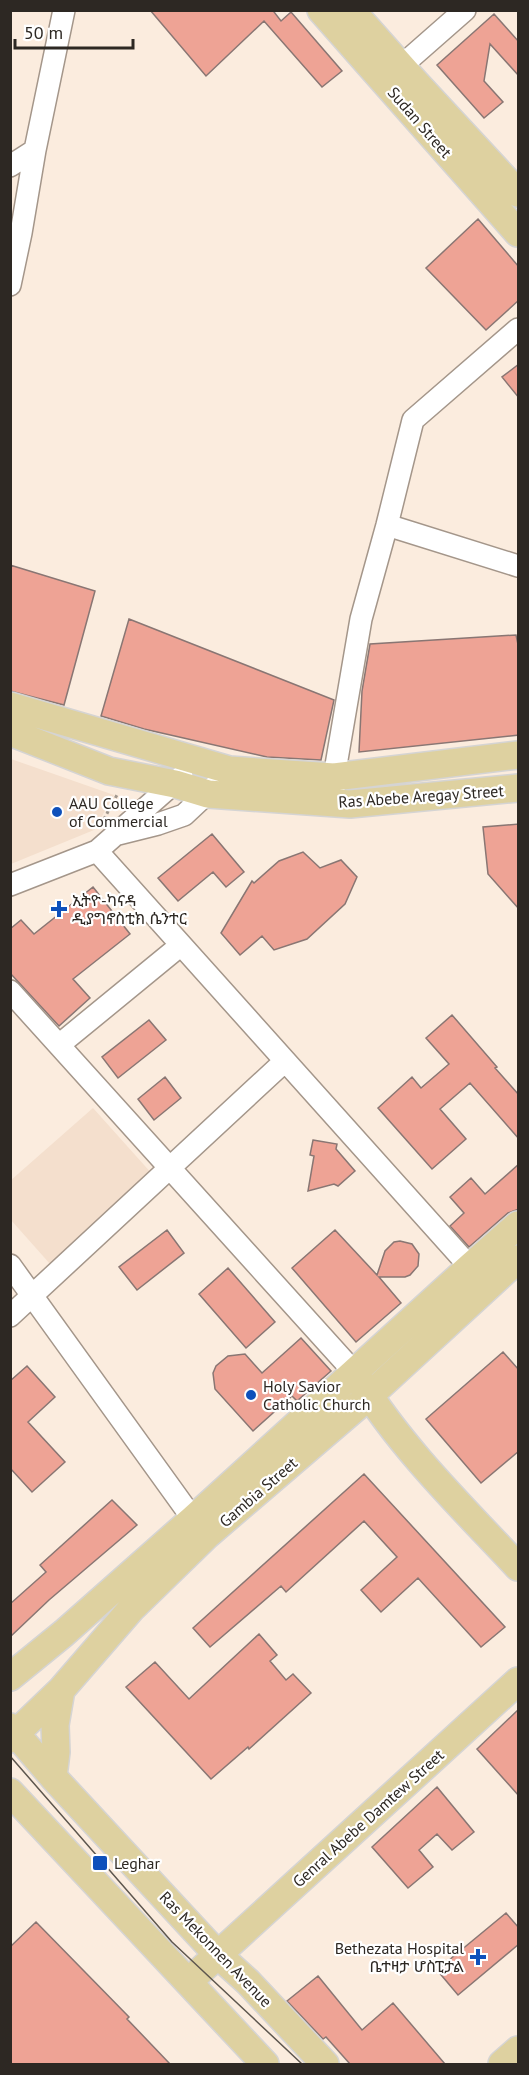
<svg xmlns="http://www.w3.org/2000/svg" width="529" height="2075" viewBox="0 0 529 2075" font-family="'PT Sans','Noto Sans Ethiopic',sans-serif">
<rect width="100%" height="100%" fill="#fbecde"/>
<path fill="#f4dfcd" d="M 11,759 L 114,795 L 94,830 L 11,864 Z
M 93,1108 L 153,1175 L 51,1265 L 11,1220 L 10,1181 Z"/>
<path fill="#eea395" stroke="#897673" stroke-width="1.5" d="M 150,10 L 275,10 L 274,12 L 281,21 L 291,12 L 342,71 L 322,87 L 264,21 L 206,76 Z
M 494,14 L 519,42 L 519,76 L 490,44 L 484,81 L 503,102 L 484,118 L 437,65 Z
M 478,219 L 519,267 L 519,300 L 486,330 L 426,268 Z
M 519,364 L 519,398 L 502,377 Z
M 10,565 L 95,591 L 64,705 L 10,691 Z
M 129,619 L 334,700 L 321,760 L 267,757 L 144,729 L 101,716 Z
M 516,635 L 519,649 L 519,735 L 359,752 L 362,691 L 370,644 Z
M 519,824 L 519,909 L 488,874 L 483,827 Z
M 212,834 L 244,872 L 226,887 L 213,872 L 178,901 L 158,878 Z
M 303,852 L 320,868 L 341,860 L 357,877 L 345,904 L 307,939 L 274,950 L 262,936 L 240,955 L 221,933 L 252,881 L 254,883 L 279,861 Z
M 93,887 L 130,934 L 73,979 L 90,998 L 59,1026 L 10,973 L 10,929 L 21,920 L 34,934 Z
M 452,1015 L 497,1067 L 495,1068 L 519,1095 L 519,1139 L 470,1083 L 440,1109 L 466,1139 L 432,1169 L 378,1108 L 412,1077 L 421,1088 L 449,1064 L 426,1038 Z
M 149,1020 L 166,1040 L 118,1078 L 102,1057 Z
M 165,1077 L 181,1098 L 154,1120 L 138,1099 Z
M 313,1140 L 337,1144 L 336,1149 L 355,1171 L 338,1186 L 334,1184 L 308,1191 L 314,1156 L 310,1155 Z
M 519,1164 L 519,1209 L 508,1213 L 469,1247 L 450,1226 L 464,1213 L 450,1197 L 471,1178 L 485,1194 Z
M 167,1230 L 184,1253 L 137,1290 L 119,1267 Z
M 335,1230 L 377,1275 L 385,1251 L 394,1242 L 400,1241 L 412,1244 L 419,1254 L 418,1266 L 410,1275 L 405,1277 L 379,1277 L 401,1303 L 356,1342 L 292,1268 Z
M 228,1268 L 275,1322 L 246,1348 L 199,1294 Z
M 301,1338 L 331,1371 L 297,1401 L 292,1396 L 253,1431 L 215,1389 L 213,1373 L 216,1366 L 228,1356 L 245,1354 L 262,1373 Z
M 503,1352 L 519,1370 L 519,1451 L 481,1483 L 426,1419 Z
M 27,1366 L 55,1397 L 28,1422 L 65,1462 L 32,1492 L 10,1468 L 10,1381 Z
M 364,1474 L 505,1627 L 481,1647 L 418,1578 L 381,1612 L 361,1590 L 397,1557 L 364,1521 L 286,1592 L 281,1586 L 210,1647 L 193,1628 Z
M 112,1500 L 137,1525 L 49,1600 L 10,1637 L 10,1604 L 46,1572 L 40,1565 Z
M 259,1634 L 277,1655 L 270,1661 L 286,1680 L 293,1674 L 311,1693 L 249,1749 L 248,1747 L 211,1779 L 126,1687 L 155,1662 L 189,1699 Z
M 519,1709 L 519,1796 L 477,1749 Z
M 437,1787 L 474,1832 L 452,1850 L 437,1834 L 419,1850 L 433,1867 L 408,1888 L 372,1847 Z
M 506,1913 L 519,1928 L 519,1944 L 458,1995 L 437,1970 Z
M 36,1922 L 129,2017 L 127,2019 L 170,2064 L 10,2064 L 10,1947 Z
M 318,1976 L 362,2030 L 393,2003 L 445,2064 L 350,2064 L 326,2037 L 323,2039 L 287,2001 Z"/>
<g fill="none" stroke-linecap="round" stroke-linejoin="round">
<g stroke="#a4968a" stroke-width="24">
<path id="minor" d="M 391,75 L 465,10
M 10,166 L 35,150
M 10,285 L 21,233 L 35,150 L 64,10
M 387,525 L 518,566
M 334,790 L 334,777 L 361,619 L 387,525 L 413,420 L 518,329
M 118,834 L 158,824 L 184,815 L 216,785
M 97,851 L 479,1277
M 10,885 L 97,851 L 182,776
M 10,991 L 354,1372
M 59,1045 L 181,945
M 10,1265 L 193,1519
M 10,1316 L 285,1061"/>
</g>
<g stroke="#d5d4d3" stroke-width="30">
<path id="major" d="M 321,10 L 518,233
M 351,10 L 415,82 L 518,193
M 10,706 L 229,770 L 334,777 L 518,755
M 10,732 L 109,771 L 175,784 L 208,794 L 350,804 L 518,788
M 360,1381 C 402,1449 464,1509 518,1567
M 10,1677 L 64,1633 L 193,1519 L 470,1267 L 518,1225
M 10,1727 L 53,1777 L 217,1954 L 248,1982 L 325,2064
M 10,1739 L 61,1690 L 132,1608 L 207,1535 L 369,1396 L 518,1259
M 53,1777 L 56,1752 L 55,1725 L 61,1690
M 10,1792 L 265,2064
M 188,1982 L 518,1681
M 502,2064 L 518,2050"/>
</g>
<path stroke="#a0968c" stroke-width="3" stroke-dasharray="3 3" stroke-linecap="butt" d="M 104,819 L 118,793"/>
<use href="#minor" stroke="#fff" stroke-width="21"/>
<use href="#major" stroke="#ded1a0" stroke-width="27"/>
<path stroke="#5d564e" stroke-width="1.5" d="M 10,1756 L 172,1942 L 302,2064"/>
</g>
<g fill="#0e50bb" stroke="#fff" stroke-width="2">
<circle cx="57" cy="812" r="6"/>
<path d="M56 900h6v6h6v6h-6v6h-6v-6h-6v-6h6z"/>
<circle cx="251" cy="1395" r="6"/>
<rect x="92" y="1855" width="16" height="16" rx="3"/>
<path d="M475 1948h6v6h6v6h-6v6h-6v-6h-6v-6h6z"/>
</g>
<g text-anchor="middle" stroke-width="4.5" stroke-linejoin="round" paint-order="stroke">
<g font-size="16" fill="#2d2823" stroke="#fff">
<text transform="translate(420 122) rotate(49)" y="6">Sudan Street</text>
<text transform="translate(421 796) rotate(-4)" y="6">Ras Abebe Aregay Street</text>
<text transform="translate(258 1492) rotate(-41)" y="6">Gambia Street</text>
<text transform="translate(368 1818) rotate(-42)" y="6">Genral Abebe Damtew Street</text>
<text transform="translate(216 1949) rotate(46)" y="6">Ras Mekonnen Avenue</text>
</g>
<g font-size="16" fill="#2d2823" stroke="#fff" text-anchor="start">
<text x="69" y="809">AAU College<tspan x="69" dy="18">of Commercial</tspan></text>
<text x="72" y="906">ኢትዮ-ካናዳ<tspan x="72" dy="18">ዲያግኖስቲክ ሴንተር</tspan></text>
<text x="263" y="1392">Holy Savior<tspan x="263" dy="18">Catholic Church</tspan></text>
<text x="114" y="1869">Leghar</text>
<text x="464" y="1954" text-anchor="end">Bethezata Hospital<tspan x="464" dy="18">ቤተዛታ ሆስፒታል</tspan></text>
</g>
</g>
<rect width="529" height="2075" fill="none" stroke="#2d2823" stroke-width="24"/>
<path d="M15 39v9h118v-9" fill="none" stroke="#2d2823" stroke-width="3"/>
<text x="24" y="39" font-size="18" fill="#2d2823" stroke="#ffffff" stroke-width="4.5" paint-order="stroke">50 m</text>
</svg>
